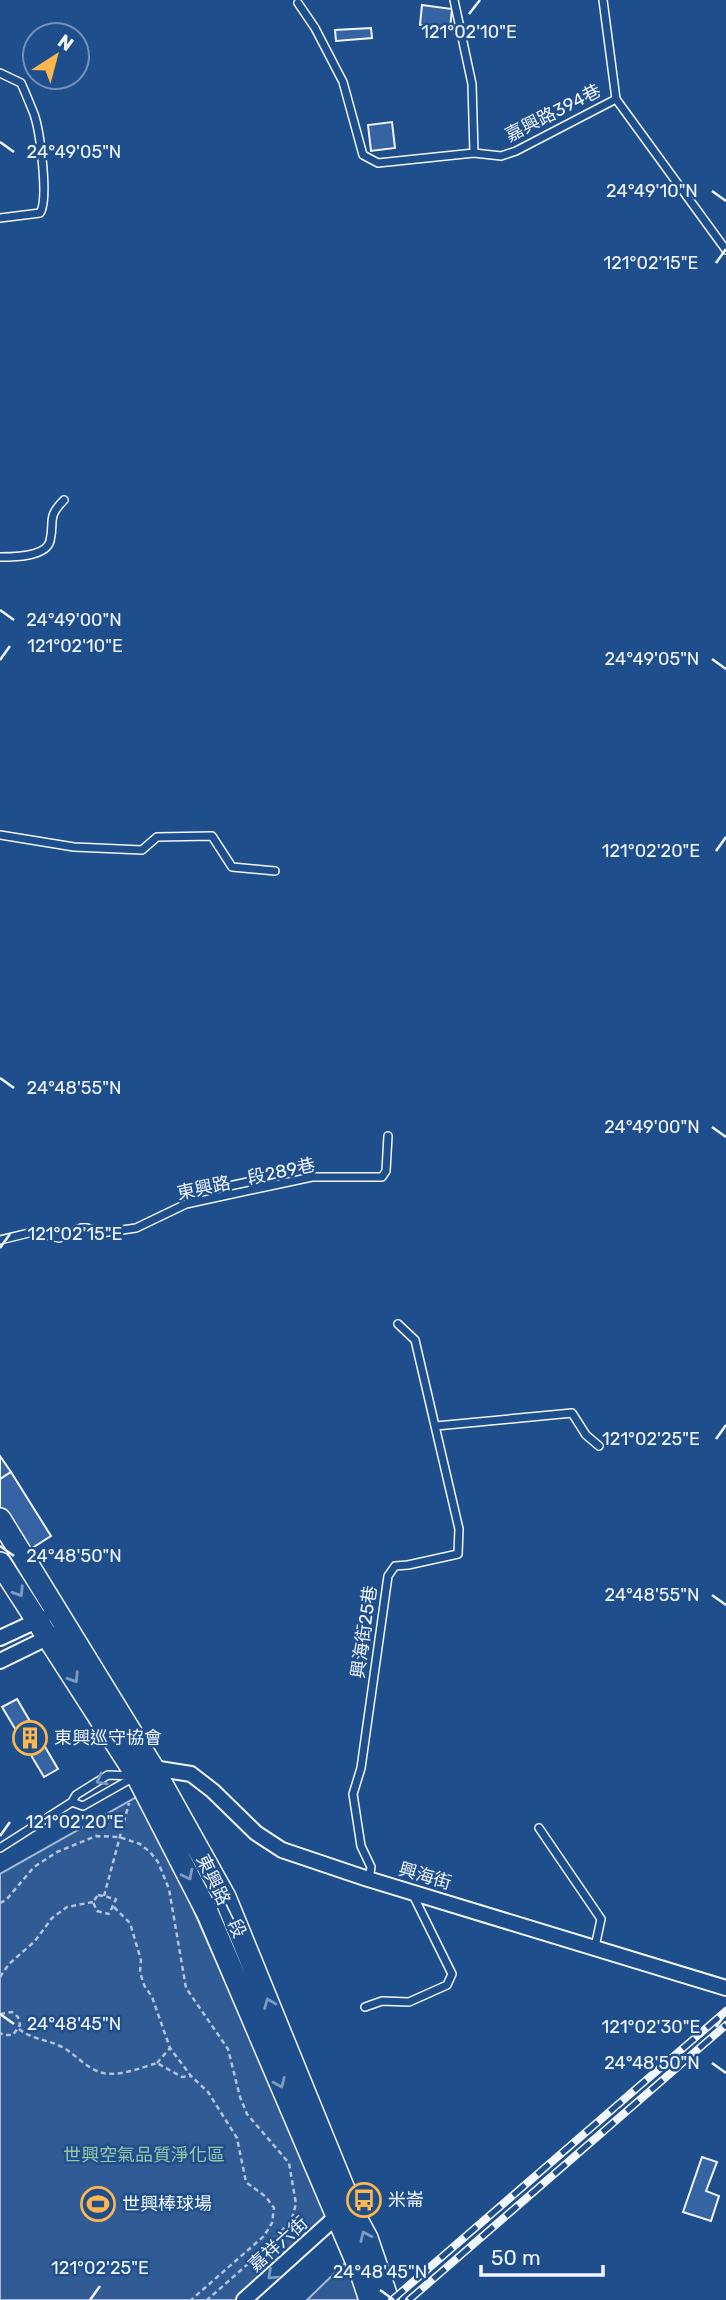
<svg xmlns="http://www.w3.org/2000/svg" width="726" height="2300" viewBox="0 0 726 2300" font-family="Rubik,'Noto Sans TC',sans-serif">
<rect width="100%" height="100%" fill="#1f4e8c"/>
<path fill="#305b95" stroke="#a8bbd7" stroke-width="2" d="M 142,1794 L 330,2218 L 235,2300 L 0,2300 L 0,1874 Z
M 347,2261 L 365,2300 L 307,2300 Z"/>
<path fill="#3563a3" stroke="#f2f6ff" stroke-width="2" d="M 422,5 L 452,9 L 450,29 L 420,25 Z
M 371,28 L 372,38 L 336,41 L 335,30 Z
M 392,122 L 395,148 L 371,151 L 368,125 Z
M 0,1456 L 11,1472 L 0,1479 Z
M 11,1472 L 51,1536 L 18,1557 L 0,1529 L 0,1479 Z
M 17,1699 L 58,1769 L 44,1777 L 2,1707 Z
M 702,2157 L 717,2162 L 706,2191 L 719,2196 L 711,2221 L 683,2212 Z"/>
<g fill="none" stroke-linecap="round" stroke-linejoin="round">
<g stroke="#f2f6ff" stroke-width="10">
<path id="lane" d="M 454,0 L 472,84 L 474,153
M 603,0 L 616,99
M 298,3 L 315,28 L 343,82 L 363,155 L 378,163 L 474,153 L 501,156 L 516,151 L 616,99 L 726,250
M 0,73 L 21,83 C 26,94 30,104 34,114 C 40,131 49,200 40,213 L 0,218
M 0,557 C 13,557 46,557 50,541 C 55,521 46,518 64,500
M 0,835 L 74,847 L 142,850 L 157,837 L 212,836 L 232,867 L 275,871
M 0,1240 L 33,1232 L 59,1238 L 81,1228 L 87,1228 L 101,1233 L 136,1228 L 186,1204 L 312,1177 L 382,1177 L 386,1171 L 388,1136
M 436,1426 L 572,1413 L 586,1435 L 599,1446
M 72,1802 L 83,1806 L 136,1776
M 539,1828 L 601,1919 L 595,1947
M 0,1848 L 72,1802 L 76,1795 L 108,1775 L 133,1776
M 369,1879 L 371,1867 L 361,1846 L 353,1794 L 361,1768 L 388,1576 L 395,1566 L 408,1565 L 458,1554 L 459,1529 L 415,1340 L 398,1324
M 365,2007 L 382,2001 L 409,2002 L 447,1985 L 452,1974 L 413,1895"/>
</g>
<g stroke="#f2f6ff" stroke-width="18">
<path id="street" d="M 0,1638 L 43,1618
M 0,1661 L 55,1634
M 148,1771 L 153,1768 L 191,1774 L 213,1791 L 256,1833 L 282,1850 L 368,1879 L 726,1988
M 244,2300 L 337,2216"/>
</g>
<g stroke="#f2f6ff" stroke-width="24">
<path id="secondary" d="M 0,1519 L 153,1768 L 225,1897 L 355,2216 L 367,2238 L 388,2300
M 0,1563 L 137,1776 L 208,1914 L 360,2270 L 370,2300"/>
</g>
<path stroke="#b3c4dc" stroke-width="2.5" stroke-dasharray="5 3.5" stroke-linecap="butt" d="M 98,1895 L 116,1899 L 109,1914 L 97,1911 L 93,1902 Z
M 104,1896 L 129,1803
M 0,1903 L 6,1900 L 34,1867 L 57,1852 L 96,1836 L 119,1837 L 140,1844 L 150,1852 L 158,1862 L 169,1889 L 186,1988 L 228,2049 L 240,2097 L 247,2114 L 289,2163 L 296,2204 L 292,2218 L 274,2241 L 207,2300
M 114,1907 L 130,1923 L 141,1960 L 140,1972 L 144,1985 L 152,1997 L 170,2048 L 191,2076 L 208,2092 L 237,2138 L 246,2182 L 266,2197 L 274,2208 L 272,2223 L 264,2236 L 191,2300
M 0,1977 L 9,1964 L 35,1941 L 52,1918 L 67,1907 L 93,1902
M 0,2014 L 12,2012 L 18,2017 L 20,2025 L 13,2035 L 4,2035 L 0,2033
M 19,2029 C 31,2039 45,2039 60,2046 C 73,2052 83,2065 97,2071 C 114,2079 140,2068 157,2063 L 182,2077 L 191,2076
M 157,2063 L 170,2048"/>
<use href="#lane" stroke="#1f4e8c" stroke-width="7"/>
<use href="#street" stroke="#1f4e8c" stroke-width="14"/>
<use href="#secondary" stroke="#1f4e8c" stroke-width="21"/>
<g stroke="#f2f6ff" stroke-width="8">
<path id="rail" d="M 392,2300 L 726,2011
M 409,2300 L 726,2025"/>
</g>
<use href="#rail" stroke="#1f4e8c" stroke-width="5" stroke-dasharray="16" stroke-linecap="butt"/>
</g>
<defs><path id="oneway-chevron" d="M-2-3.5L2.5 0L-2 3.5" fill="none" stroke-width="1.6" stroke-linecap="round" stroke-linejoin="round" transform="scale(1.75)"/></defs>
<g stroke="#7e9ac0">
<use href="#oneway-chevron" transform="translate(19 1592) rotate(57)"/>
<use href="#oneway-chevron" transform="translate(74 1678) rotate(57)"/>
<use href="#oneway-chevron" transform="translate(101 1780) rotate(152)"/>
<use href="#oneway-chevron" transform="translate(188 1875) rotate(63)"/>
<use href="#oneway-chevron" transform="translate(269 2003) rotate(-112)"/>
<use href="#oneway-chevron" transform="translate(280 2083) rotate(67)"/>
<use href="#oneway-chevron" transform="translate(365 2236) rotate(-114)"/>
<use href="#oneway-chevron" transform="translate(272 2275) rotate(138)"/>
</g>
<path fill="none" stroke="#f2f6ff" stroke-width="2.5" d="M 469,14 L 480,0M 0,142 L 14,152M 712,191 L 726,201M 716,263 L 726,249M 0,610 L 14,620M 712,659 L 726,669M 0,660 L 10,646M 716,851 L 726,837M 0,1078 L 14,1088M 712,1127 L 726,1137M 0,1248 L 10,1234M 716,1439 L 726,1425M 0,1546 L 14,1556M 712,1595 L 726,1605M 0,1836 L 10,1822M 0,2014 L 14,2024M 716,2027 L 726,2013M 712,2063 L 726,2073M 380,2290 L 394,2300M 90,2300 L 100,2286"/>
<defs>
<g id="building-ring" transform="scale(1.75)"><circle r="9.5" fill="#1f4e8c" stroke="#ffb74d" stroke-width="1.5"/><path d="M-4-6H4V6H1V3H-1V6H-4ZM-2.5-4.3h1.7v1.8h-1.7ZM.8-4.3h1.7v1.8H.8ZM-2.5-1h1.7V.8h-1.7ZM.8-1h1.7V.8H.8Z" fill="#ffb74d"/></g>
<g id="bus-ring" transform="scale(1.75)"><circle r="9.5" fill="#1f4e8c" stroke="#ffb74d" stroke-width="1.5"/><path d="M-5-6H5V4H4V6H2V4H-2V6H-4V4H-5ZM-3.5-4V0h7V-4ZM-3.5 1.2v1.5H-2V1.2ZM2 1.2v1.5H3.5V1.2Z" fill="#ffb74d"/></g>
<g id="stadium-ring" transform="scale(1.75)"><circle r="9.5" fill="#1f4e8c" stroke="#ffb74d" stroke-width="1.5"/><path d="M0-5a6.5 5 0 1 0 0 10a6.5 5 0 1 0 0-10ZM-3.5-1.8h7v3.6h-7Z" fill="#ffb74d"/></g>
</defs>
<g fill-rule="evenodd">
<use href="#building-ring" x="30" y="1738"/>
<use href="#bus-ring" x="364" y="2200"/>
<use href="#stadium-ring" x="98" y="2204"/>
</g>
<g text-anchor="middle" stroke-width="5" stroke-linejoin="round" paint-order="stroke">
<g font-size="18" fill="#f2f6ff" stroke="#1f4e8c">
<text transform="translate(553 113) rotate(-27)" y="6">嘉興路394巷</text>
<text transform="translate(246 1179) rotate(-12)" y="6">東興路一段289巷</text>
<text transform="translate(364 1632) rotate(-82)" y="6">興海街25巷</text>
<text transform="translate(425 1876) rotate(16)" y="6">興海街</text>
<text transform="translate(221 1896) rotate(64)" y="6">東興路一段</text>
<text transform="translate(278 2244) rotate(-42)" y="6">嘉祥六街</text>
</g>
<g font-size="18" fill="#f2f6ff" stroke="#1f4e8c" text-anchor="start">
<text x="54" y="1744">東興巡守協會</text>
<text x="388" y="2206">米崙</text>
<text x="122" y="2210">世興棒球場</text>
</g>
<g font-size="18" fill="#97c8a6" stroke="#1f4e8c">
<text x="144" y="2161">世興空氣品質淨化區</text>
</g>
</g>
<g font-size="18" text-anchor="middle" fill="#f2f6ff" stroke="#1f4e8c" stroke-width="5" stroke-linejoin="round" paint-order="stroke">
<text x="469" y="38">121°02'10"E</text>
<text x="74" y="158">24°49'05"N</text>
<text x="652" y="197">24°49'10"N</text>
<text x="651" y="269">121°02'15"E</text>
<text x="74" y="626">24°49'00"N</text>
<text x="75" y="652">121°02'10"E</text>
<text x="652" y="665">24°49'05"N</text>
<text x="651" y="857">121°02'20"E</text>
<text x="74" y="1094">24°48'55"N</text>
<text x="652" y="1133">24°49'00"N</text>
<text x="75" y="1240">121°02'15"E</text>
<text x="651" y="1445">121°02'25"E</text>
<text x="74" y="1562">24°48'50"N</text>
<text x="652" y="1601">24°48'55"N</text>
<text x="75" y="1828">121°02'20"E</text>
<text x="74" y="2030">24°48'45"N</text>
<text x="651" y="2033">121°02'30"E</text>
<text x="652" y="2069">24°48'50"N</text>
<text x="100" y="2274">121°02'25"E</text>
<text x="380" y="2278">24°48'45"N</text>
</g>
<g transform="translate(56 56) rotate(36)"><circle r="33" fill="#1f4e8c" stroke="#7391ba" stroke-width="2"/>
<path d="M0-5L12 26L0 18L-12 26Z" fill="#ffb74d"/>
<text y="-10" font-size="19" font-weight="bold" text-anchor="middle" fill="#f2f6ff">N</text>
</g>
<path d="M481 2265v10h122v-10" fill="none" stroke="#f2f6ff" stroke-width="3.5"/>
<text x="491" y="2265" font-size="21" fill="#f2f6ff" stroke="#1f4e8c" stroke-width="5" paint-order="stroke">50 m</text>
</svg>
